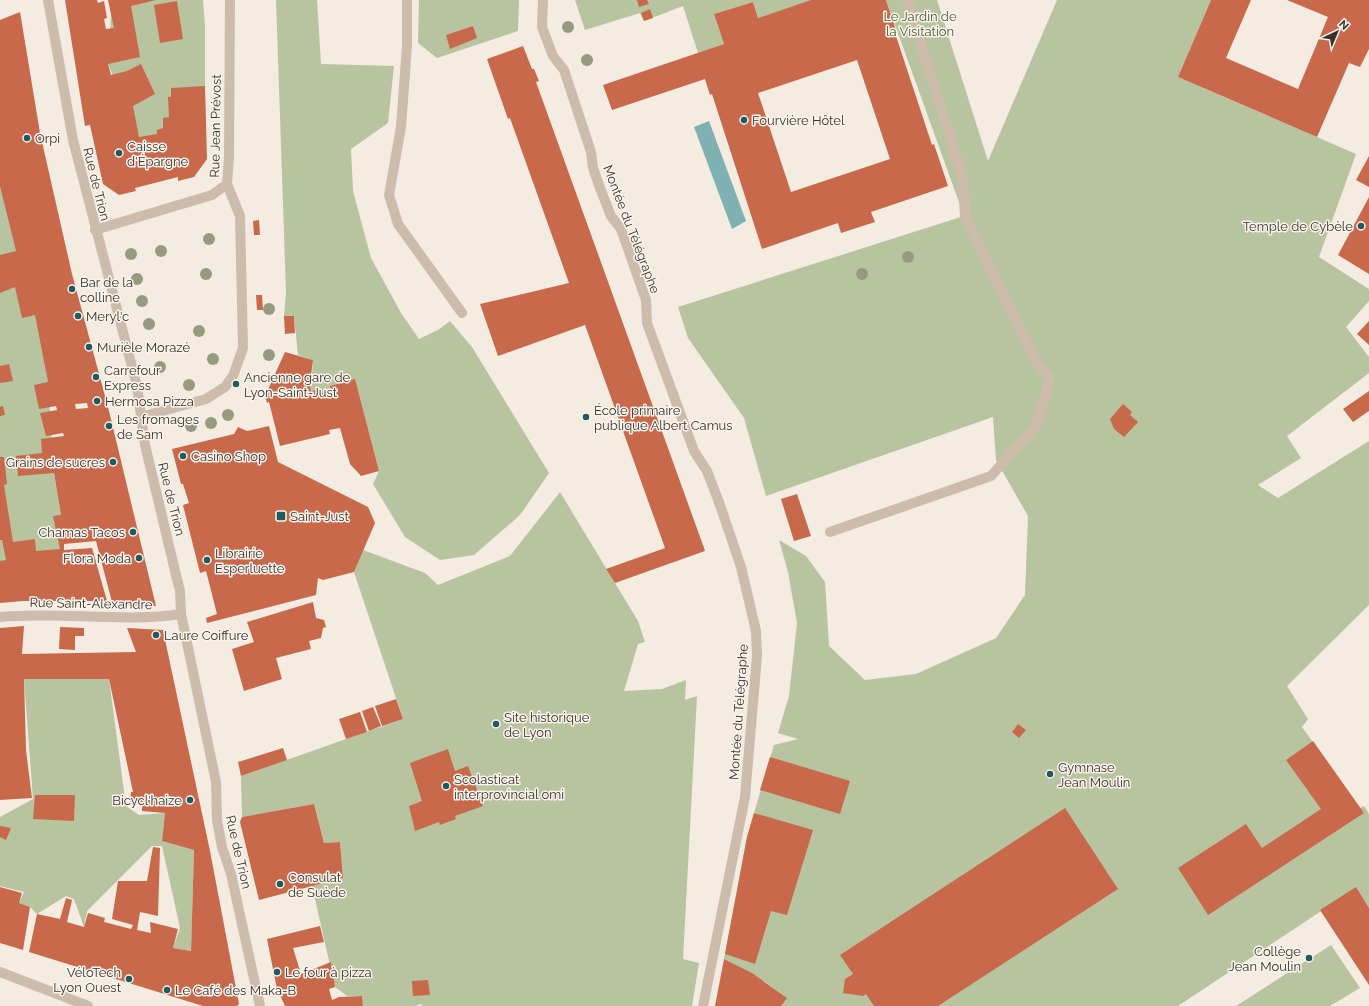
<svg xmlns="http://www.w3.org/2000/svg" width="1369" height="1006" viewBox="0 0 1369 1006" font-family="Raleway,sans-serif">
<rect width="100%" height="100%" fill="#f4ebe1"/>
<path fill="#b8c4a0" d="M 112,0 L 203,0 L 205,27 L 205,86 L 164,136 L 139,137 L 108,64 Z
M 276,0 L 317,0 L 321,64 L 394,66 L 388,123 L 351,149 L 353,191 L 371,258 L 401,313 L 419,339 L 438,330 L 450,321 L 472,347 L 549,473 L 520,515 L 474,555 L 440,560 L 405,537 L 373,484 L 379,471 L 355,380 L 330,386 L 331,391 L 320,393 L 319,389 L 311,391 L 313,360 L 298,355 L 294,316 L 284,316 L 286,292 Z
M 419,0 L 519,0 L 518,31 L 437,58 L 418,43 Z
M 575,0 L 811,0 L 811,1 L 758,18 L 753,2 L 714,14 L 724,44 L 698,53 L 683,6 L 644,21 L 640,13 L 585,30 Z
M 886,0 L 937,0 L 988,161 L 1057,0 L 1211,0 L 1178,77 L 1356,154 L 1319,257 L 1369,289 L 1369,301 L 1346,327 L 1369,357 L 1369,373 L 1287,436 L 1301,458 L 1258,485 L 1278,498 L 1369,441 L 1369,605 L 1287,686 L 1308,719 L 1302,727 L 1360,808 L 1364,806 L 1369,814 L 1369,908 L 1356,888 L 1178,1006 L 781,1006 L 786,998 C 767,982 746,970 724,959 L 747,837 L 774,745 L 798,739 L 778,733 L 789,696 L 797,623 L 788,572 L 779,540 L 806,556 L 825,582 L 829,646 L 865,680 L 916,674 L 996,638 L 1025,595 L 1028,516 L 996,460 L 993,417 L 766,496 L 744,418 L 688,338 L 678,307 L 964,216 Z
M 0,95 L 48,382 L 54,473 L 61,515 L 60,549 L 0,573 Z
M 560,492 L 638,621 L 645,642 L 638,644 L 624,691 L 662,689 L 686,680 L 685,700 L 697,696 L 683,959 L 699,963 L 692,1006 L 422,1006 L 422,1004 L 414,1006 L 363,1006 L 362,996 L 347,996 L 335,987 L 312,886 L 343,878 L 340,842 L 324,843 L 314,804 L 242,817 L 241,776 L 403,719 L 354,572 L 363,550 L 425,573 L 438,585 L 510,556 Z
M 72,678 L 109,679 L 126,806 L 139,815 L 165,813 L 162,841 L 194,850 L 191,951 L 173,948 L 180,928 L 162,846 L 152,846 L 87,911 L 84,927 L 74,899 L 66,896 L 37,914 L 30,907 L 19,903 L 24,892 L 0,886 L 0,817 L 33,799 L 24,679 Z
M 1331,945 L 1360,988 L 1330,1006 L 1236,1006 Z"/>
<path fill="#7fb0b2" d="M 709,121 L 746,221 L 732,229 L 694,127 Z"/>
<path fill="#c8694b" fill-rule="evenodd" d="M 65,0 L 97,0 L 98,3 L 104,1 L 107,18 L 104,19 L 106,29 L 114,28 L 108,0 L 156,0 L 131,6 L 140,57 L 108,64 L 111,75 L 127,71 L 141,64 L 155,94 L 133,106 L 139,137 L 157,134 L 157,130 L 163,128 L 163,118 L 169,117 L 168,97 L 171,97 L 171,88 L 205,86 L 207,159 L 194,177 L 178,181 L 178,177 L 135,188 L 136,191 L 119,195 L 103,184 L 90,125 L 85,126 Z
M 637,0 L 647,0 L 649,4 L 639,7 Z
M 811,0 L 886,0 L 897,33 L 895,33 L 932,145 L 934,144 L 948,186 L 871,212 L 875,222 L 841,233 L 838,223 L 762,249 L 712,94 L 710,95 L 705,79 L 612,110 L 603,85 L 724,44 L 714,14 L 753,2 L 758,18 ZM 857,60 L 890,159 L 791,192 L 758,93 Z
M 1211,0 L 1251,0 L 1226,58 L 1298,89 L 1328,17 L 1287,0 L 1369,0 L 1369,49 L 1360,67 L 1349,63 L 1317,137 L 1178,77 Z
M 177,1 L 183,39 L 160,43 L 154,5 Z
M 650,9 L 653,18 L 644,21 L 641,13 Z
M 20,12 L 40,133 L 72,274 L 108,407 L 156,606 L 123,605 L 123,604 L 112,602 L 96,541 L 64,544 L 64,550 L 92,548 L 107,601 L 23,601 L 0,603 L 0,561 L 6,560 L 2,540 L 0,540 L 0,457 L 4,457 L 7,484 L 4,485 L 13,542 L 35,539 L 36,551 L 60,549 L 53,516 L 61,515 L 54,473 L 18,476 L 16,456 L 42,453 L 41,439 L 64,436 L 63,433 L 46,436 L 40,413 L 57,410 L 56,406 L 39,409 L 34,385 L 48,382 L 35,315 L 22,318 L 15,287 L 0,293 L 0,255 L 16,251 L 0,186 L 0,20 ZM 87,403 L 88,408 L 76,409 L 75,404 Z
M 473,26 L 477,38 L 450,49 L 446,35 Z
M 523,46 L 532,69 L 534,69 L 539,81 L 536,82 L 704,548 L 705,551 L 615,583 L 606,569 L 665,548 L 585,325 L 498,356 L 480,304 L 569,283 L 510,118 L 508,119 L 487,59 Z
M 1369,156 L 1369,187 L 1356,180 Z
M 1369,197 L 1369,274 L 1338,255 Z
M 259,220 L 260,235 L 254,235 L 253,221 Z
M 256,295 L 262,295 L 263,310 L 257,310 Z
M 284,316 L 294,316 L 295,333 L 285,334 Z
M 1369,321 L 1369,345 L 1357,334 Z
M 285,352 L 313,360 L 310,383 L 311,391 L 319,389 L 320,393 L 331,391 L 330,386 L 355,379 L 379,471 L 361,476 L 350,464 L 340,428 L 329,430 L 330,434 L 280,446 L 269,402 L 267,403 L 265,396 Z
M 9,364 L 13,381 L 0,383 L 0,366 Z
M 1369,391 L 1369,411 L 1353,422 L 1343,409 Z
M 1123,404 L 1132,412 L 1130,415 L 1138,422 L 1124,437 L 1114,429 L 1110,419 Z
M 3,406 L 5,415 L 0,416 L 0,407 Z
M 269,426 L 278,462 L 368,507 L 375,523 L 354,572 L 323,580 L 318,578 L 316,595 L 207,623 L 206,618 L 217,614 L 206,571 L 200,573 L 183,505 L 189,503 L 183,484 L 181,484 L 172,449 L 234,434 L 238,427 L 247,431 Z
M 797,494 L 811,536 L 794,541 L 781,499 Z
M 313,602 L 316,618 L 324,620 L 326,627 L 323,628 L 321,638 L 309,641 L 311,649 L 276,658 L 282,679 L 244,691 L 232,649 L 254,642 L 247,622 Z
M 24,626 L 22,654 L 136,652 L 127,628 L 163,630 L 210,851 L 239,1004 L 237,1006 L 203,1006 L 29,952 L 37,914 L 60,919 L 66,898 L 72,900 L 67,922 L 84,927 L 88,913 L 105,918 L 104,922 L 131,929 L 133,925 L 112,919 L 118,881 L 147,881 L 153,847 L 160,848 L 158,916 L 140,912 L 137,930 L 151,933 L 150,922 L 178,929 L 173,948 L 191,951 L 194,850 L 162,841 L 165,813 L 142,811 L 142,802 L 130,804 L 131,792 L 133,792 L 109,679 L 24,679 L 26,750 L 32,798 L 0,800 L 0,628 Z
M 60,627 L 84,628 L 84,636 L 75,636 L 75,650 L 59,649 Z
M 396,699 L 403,719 L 382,726 L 375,706 Z
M 373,707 L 381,726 L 369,731 L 362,711 Z
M 360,712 L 367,732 L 346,739 L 339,719 Z
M 1018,724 L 1026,730 L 1019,738 L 1012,732 Z
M 1313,741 L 1364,813 L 1208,915 L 1178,868 L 1246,824 L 1262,848 L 1321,809 L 1286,760 Z
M 283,748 L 287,760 L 241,776 L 238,762 Z
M 448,749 L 455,771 L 468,766 L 483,806 L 455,816 L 456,819 L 440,825 L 439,822 L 415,831 L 409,806 L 422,801 L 410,763 Z
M 770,757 L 850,781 L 840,814 L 760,790 Z
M 35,795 L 75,795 L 74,821 L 33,819 Z
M 314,804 L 324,843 L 340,842 L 343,878 L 259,900 L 240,822 L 242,817 Z
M 1065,808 L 1118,889 L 938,1006 L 874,1006 L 866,994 L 863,996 L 843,993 L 845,979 L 853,974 L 840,955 Z
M 754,813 L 813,830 L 787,915 L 771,911 L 755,964 L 725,954 L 747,837 Z
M 0,826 L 11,828 L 6,840 L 0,837 Z
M 0,887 L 22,893 L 19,903 L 30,907 L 23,950 L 0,943 Z
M 1356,887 L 1369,908 L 1369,985 L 1320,910 Z
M 320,926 L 324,942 L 293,948 L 301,974 L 331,962 L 335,987 L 329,989 L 332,1000 L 339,997 L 362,996 L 363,1006 L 285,1006 L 277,989 L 267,939 Z
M 724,959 L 752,973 L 787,998 L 781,1006 L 715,1006 Z
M 428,980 L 430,995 L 413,996 L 412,981 Z"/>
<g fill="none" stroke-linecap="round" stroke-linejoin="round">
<path stroke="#cdbbac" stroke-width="10" d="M 48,0 L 73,140 L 137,386 L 145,445 L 176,575 L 180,591 L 181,614 L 216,782 L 217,820 L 222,847 L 231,874 L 260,1006
M 407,0 L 407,46 L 401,127 L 389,195 L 398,224 L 462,313
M 543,0 L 542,27 L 553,56 L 564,70 L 591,152 L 593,168 L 600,188 L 611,216 L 621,229 L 646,300 L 647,323 L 694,451 L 707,471 L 720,505 L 741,567 L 756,631 L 757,656 L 745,797 L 703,1006
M 95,230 L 212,195 L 227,184
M 141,417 L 206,399 L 225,387 L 233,376 L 243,348 L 240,216 L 227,184 L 229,157 L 230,0
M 830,532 L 991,476 L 1036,426 L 1050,379 L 1034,358 L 965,216 L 963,179 L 907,0
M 0,617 C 60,611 121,623 181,614
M 0,972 L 88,1006"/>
</g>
<g fill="#969b7f">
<circle cx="568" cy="27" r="6"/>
<circle cx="587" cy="60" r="6"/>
<circle cx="209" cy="239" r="6"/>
<circle cx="161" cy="251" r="6"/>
<circle cx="131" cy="254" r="6"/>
<circle cx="908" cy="257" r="6"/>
<circle cx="206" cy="274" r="6"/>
<circle cx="862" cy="274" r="6"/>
<circle cx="137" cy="279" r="6"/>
<circle cx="142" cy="301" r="6"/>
<circle cx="269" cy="309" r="6"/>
<circle cx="149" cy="324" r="6"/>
<circle cx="199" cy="331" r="6"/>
<circle cx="269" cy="355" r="6"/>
<circle cx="213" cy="359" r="6"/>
<circle cx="160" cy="367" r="6"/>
<circle cx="189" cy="385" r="6"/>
<circle cx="228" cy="415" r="6"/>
<circle cx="211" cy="423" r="6"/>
<circle cx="191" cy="426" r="6"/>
</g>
<g fill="#1f5a5e" stroke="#fbf5ee" stroke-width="1.5">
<circle cx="744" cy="120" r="4"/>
<circle cx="27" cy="138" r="4"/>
<circle cx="119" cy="153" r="4"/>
<circle cx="1361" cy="226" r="4"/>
<circle cx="72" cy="289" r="4"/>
<circle cx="78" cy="316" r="4"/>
<circle cx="89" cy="347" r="4"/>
<circle cx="96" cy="377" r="4"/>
<circle cx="236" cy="384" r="4"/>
<circle cx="97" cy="401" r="4"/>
<circle cx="586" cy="417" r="4"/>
<circle cx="109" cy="426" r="4"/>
<circle cx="183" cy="456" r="4"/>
<circle cx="113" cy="462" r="4"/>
<rect x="276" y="511" width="10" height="10" rx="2"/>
<circle cx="133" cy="532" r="4"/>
<circle cx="139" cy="558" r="4"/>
<circle cx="207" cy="560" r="4"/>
<circle cx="156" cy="635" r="4"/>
<circle cx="496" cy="724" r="4"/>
<circle cx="1050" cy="774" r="4"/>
<circle cx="446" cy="786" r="4"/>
<circle cx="190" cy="800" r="4"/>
<circle cx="280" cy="884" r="4"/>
<circle cx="1309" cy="958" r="4"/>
<circle cx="277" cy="972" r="4"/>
<circle cx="129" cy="979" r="4"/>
<circle cx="167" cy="990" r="4"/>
</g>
<g text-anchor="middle" stroke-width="3" stroke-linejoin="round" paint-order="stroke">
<g font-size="13" fill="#4a5a2e" stroke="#fbf5ee">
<text x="920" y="21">Le Jardin de<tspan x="920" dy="15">la Visitation</tspan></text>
</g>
<g font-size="13" fill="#3b302b" stroke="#fbf5ee" text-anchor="start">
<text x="752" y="125">Fourvière Hôtel</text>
<text x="35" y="143">Orpi</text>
<text x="127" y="151">Caisse<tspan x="127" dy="15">d'Épargne</tspan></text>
<text x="1353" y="231" text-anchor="end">Temple de Cybèle</text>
<text x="80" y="287">Bar de la<tspan x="80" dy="15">colline</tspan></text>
<text x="86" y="321">Meryl'c</text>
<text x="97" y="352">Murièle Morazé</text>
<text x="104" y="375">Carrefour<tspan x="104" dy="15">Express</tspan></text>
<text x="244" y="382">Ancienne gare de<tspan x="244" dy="15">Lyon-Saint-Just</tspan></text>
<text x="105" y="406">Hermosa Pizza</text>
<text x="594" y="415">École primaire<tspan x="594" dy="15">publique Albert Camus</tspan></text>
<text x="117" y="424">Les fromages<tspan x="117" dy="15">de Sam</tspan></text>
<text x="191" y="461">Casino Shop</text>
<text x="105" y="467" text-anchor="end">Grains de sucres</text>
<text x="290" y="521">Saint-Just</text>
<text x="125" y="537" text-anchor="end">Chamas Tacos</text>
<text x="215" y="558">Librairie<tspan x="215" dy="15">Esperluette</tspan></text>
<text x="131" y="563" text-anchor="end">Flora Moda</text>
<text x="164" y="640">Laure Coiffure</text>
<text x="504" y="722">Site historique<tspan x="504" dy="15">de Lyon</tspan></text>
<text x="1058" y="772">Gymnase<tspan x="1058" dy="15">Jean Moulin</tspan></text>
<text x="454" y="784">Scolasticat<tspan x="454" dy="15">interprovincial omi</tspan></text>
<text x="182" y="805" text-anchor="end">Bicycl'haize</text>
<text x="288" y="882">Consulat<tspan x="288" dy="15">de Suède</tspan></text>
<text x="1301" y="956" text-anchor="end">Collège<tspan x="1301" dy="15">Jean Moulin</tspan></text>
<text x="121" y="977" text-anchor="end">VéloTech<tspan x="121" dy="15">Lyon Ouest</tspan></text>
<text x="285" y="977">Le four à pizza</text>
<text x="175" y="995">Le Café des Maka-B</text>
</g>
<g font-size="13" fill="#3b302b" stroke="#fbf5ee">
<text transform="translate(215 126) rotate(-89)" y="5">Rue Jean Prévost</text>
<text transform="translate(97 184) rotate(76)" y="5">Rue de Trion</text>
<text transform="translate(632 229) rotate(69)" y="5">Montée du Télégraphe</text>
<text transform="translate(172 499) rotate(76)" y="5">Rue de Trion</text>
<text transform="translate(91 603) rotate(1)" y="5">Rue Saint-Alexandre</text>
<text transform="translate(738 712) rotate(-86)" y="5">Montée du Télégraphe</text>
<text transform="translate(239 852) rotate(77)" y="5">Rue de Trion</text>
</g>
</g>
<g transform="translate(1337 32) rotate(44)" stroke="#fbf5ee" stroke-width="3" paint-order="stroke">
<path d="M0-3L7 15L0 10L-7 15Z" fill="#3b302b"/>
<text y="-6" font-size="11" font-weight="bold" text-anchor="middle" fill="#3b302b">N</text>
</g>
</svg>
